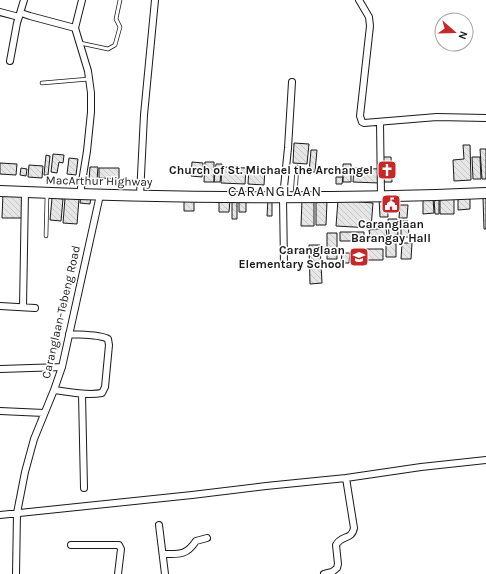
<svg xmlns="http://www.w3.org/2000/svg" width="486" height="574" viewBox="0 0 486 574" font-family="Karla,sans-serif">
<defs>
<pattern id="building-back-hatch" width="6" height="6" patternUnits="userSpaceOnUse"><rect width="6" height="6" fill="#e6e6e6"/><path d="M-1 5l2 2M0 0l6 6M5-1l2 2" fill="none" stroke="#c5c5c5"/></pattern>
</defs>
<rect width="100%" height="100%" fill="#fff"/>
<path fill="url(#building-back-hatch)" stroke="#1a1a1a" d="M 294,143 L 309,144 L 307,164 L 293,163 Z
M 463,145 L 470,145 L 471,180 L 454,181 L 453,160 L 464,159 Z
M 480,149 L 486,149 L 486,179 L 482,179 Z
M 311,150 L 317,150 L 315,172 L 309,172 Z
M 53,154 L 64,155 L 63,163 L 59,162 L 57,173 L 51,172 Z
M 46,155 L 50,156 L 48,175 L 44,175 Z
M 383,157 L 391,157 L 392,182 L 383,182 Z
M 472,157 L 480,157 L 481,179 L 473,179 Z
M 69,158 L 78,159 L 76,175 L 67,174 Z
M 192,162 L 203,163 L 202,177 L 191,176 Z
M 205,162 L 214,162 L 214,182 L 204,182 Z
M 0,163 L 17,164 L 16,175 L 0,174 Z
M 216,164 L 222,164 L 220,182 L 214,182 Z
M 343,164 L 351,164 L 351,182 L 343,182 Z
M 29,165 L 43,166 L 42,178 L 28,177 Z
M 90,167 L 98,167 L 97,180 L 89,180 Z
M 222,167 L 246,168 L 245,184 L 221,183 Z
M 21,168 L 27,169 L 26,176 L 20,175 Z
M 99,168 L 119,168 L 119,179 L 99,178 Z
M 249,168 L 265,169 L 264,185 L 248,184 Z
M 354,168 L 379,169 L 379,183 L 353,182 Z
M 336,177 L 343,177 L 342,184 L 336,184 Z
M 3,193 L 25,193 L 24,218 L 2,218 Z
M 81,196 L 91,197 L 90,204 L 80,203 Z
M 458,196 L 470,196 L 470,209 L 458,210 Z
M 184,197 L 194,198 L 194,211 L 184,211 Z
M 440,197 L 454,197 L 454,214 L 440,214 Z
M 52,198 L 63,199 L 61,221 L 50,220 Z
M 65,198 L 79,199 L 77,224 L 63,223 Z
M 433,198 L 434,213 L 423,214 L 423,199 Z
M 434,198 L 439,198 L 439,214 L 435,214 Z
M 483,198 L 486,198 L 486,229 L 484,229 Z
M 219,199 L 230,200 L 229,212 L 219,212 Z
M 232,199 L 237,199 L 237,219 L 232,219 Z
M 268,199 L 272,200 L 272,216 L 267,216 Z
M 302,199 L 314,199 L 314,226 L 301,226 Z
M 379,199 L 387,199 L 388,217 L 380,217 Z
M 338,200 L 373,203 L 371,228 L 336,226 Z
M 239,201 L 246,201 L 246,212 L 239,212 Z
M 316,201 L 327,201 L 326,225 L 316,225 Z
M 400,205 L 408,205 L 407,218 L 399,218 Z
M 388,219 L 397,219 L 398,235 L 389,236 Z
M 401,221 L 408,221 L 409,237 L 401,237 Z
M 386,228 L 387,236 L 370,237 L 369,230 Z
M 340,232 L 364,232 L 364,241 L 340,241 Z
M 327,233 L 337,233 L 337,259 L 327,259 Z
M 386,238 L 396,238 L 396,257 L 386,257 Z
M 402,243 L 412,243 L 411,259 L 401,259 Z
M 309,245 L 320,245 L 322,283 L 310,284 Z
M 353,249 L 383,249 L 383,260 L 353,260 Z
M 342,253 L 350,253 L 349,263 L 341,263 Z"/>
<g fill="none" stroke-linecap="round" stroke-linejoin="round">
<g stroke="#1a1a1a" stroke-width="4.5">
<path id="lane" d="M 80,43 L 108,49 L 115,45 L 120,27 L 116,19 L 120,0
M 42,83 L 89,79
M 295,195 L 297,167
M 46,236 L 47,195"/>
</g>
<g stroke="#1a1a1a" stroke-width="8">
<path id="street" d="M 359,0 L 369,17 L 370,26 L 360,116 L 362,122 L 364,123 L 437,117 L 486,118
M 0,12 L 19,17
M 21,13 L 30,16 L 75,28
M 10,61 L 17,23 L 24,0
M 380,122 L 381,196
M 80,194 L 87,151 L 91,112 L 91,93 L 88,71 L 75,28 L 82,0
M 140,195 L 144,115 L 155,0
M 284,264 L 283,197 L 288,148 L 292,82
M 0,306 L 35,308
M 23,307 L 25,192
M 0,369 L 62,367
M 54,390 C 70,392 86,396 102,393 L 105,387 L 109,345 L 108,339 C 100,334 79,335 69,334
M 82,394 L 84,488
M 0,411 L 44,413
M 0,515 L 192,495 L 266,486 L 346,478 L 421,467 L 486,460
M 159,525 L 165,574
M 71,545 L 119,545 L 121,549 L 118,574
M 163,554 C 179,554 186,556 196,541 L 207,538
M 16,574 L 17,513 L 25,472 L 34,439 L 54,390 L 62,367 L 100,195
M 324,574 L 332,572 L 337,568 L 338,564 L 336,545 C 341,535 352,540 354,528 L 346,478"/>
</g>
<g stroke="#1a1a1a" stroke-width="12">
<path id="primary" d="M 0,191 C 162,198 324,200 486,193"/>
</g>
<use href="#lane" stroke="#fff" stroke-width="3"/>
<use href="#street" stroke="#fff" stroke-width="6"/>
<use href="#primary" stroke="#fff" stroke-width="10"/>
</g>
<defs>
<g id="church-square" transform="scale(1)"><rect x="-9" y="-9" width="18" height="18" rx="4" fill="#c62828" stroke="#fff"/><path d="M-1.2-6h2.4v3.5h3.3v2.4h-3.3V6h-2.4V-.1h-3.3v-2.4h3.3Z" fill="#fff"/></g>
<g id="civic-square" transform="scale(1)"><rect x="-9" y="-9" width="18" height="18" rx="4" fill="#c62828" stroke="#fff"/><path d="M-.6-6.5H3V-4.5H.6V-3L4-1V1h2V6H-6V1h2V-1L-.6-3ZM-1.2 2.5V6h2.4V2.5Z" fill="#fff"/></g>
<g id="school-square" transform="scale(1)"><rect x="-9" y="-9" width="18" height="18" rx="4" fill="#c62828" stroke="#fff"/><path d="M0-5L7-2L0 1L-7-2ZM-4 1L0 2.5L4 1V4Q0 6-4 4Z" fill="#fff"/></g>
</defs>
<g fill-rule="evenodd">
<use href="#church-square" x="387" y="170"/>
<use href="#civic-square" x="391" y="204"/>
<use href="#school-square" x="359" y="257"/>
</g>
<g text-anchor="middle" stroke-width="3" stroke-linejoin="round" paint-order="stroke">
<g font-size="12" font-weight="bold" fill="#1a1a1a" stroke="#fff" text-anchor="end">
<text x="373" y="174">Church of St. Michael the Archangel</text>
<text x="391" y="228" text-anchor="middle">Caranglaan<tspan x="391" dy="14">Barangay Hall</tspan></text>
<text x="345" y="254">Caranglaan<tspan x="345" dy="14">Elementary School</tspan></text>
</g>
<g font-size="12" fill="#1a1a1a" stroke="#fff">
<text transform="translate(99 181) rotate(1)" y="4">MacArthur Highway</text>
<text transform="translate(61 312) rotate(-77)" y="4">Caranglaan-Tebeng Road</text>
</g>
<g font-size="14" letter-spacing="1" fill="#1a1a1a" stroke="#fff">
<text x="275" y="196">CARANGLAAN</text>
</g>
</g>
<g transform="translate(454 32) rotate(110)"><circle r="19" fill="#ffffff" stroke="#a3a3a3"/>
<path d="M0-3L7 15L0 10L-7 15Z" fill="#c62828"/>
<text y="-6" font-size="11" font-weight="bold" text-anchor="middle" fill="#1a1a1a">N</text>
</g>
</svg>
